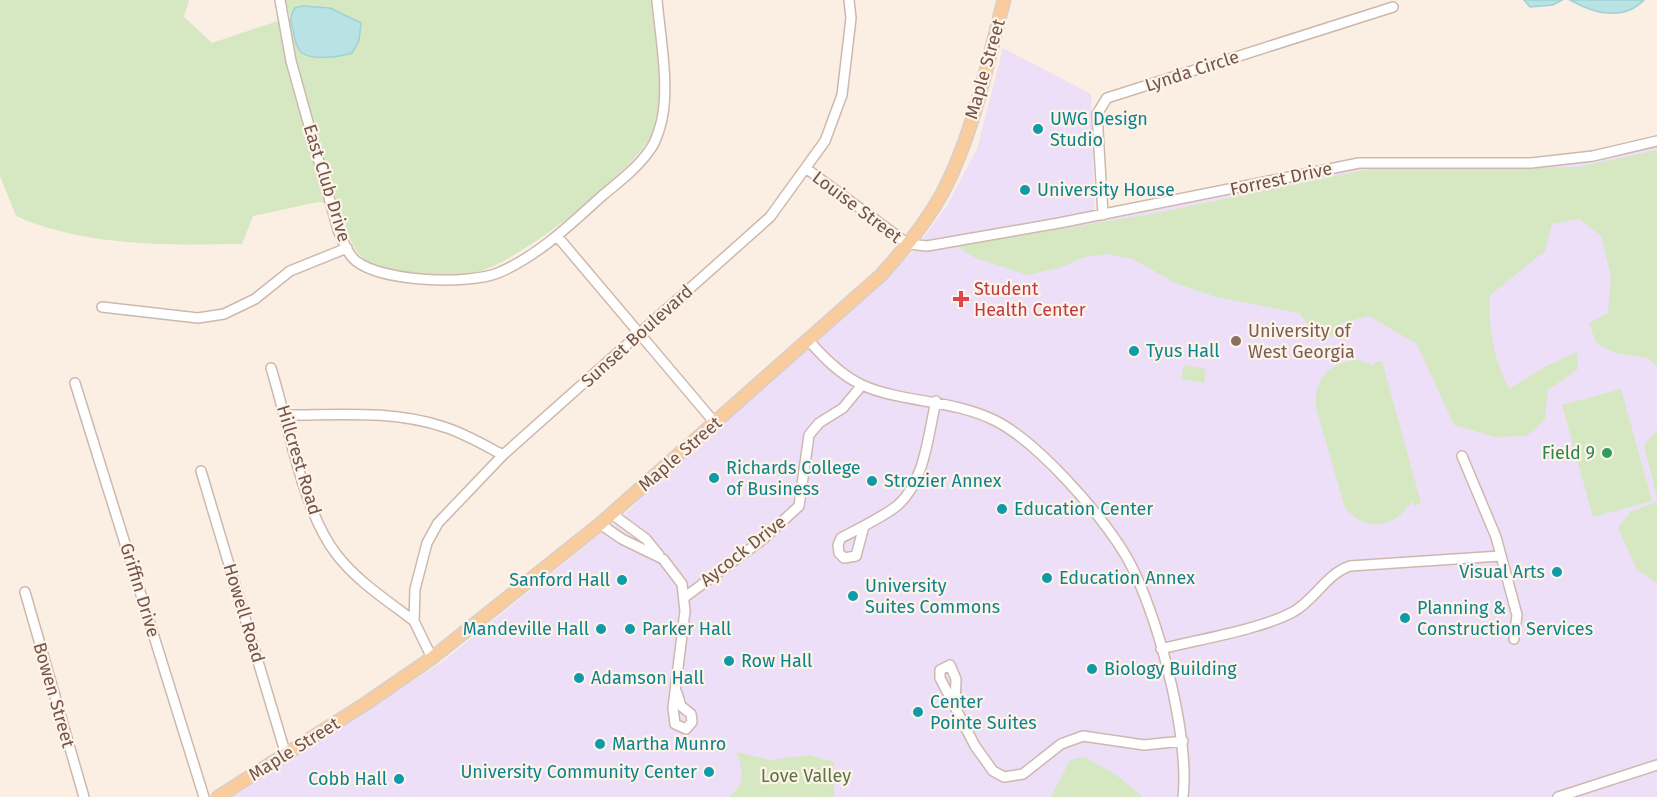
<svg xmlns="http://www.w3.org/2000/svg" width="1657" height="797" viewBox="0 0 1657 797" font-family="'Fira Sans',sans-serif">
<rect width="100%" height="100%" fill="#fbefe3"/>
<path fill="#ecdff7" d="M 1003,48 L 1091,94 L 1095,222 L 1362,167 L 1531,163 L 1610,153 L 1657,139 L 1657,797 L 233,797 L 442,662 L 632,508 L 649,487 L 912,253 L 946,207 L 977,149 Z"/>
<path fill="#d5e8c2" d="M 0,0 L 189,0 L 184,17 L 212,43 L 290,17 L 285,0 L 651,0 C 654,33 665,96 655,127 C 642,168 518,263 475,273 C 454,277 428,274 407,272 C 389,270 366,266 355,249 C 347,236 343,217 337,203 L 318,202 L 253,216 L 242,244 C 167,245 86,247 16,216 L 0,176 Z
M 1657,150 L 1657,366 L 1647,358 L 1615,353 L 1596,343 L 1589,323 L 1608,313 L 1611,276 L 1601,236 L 1580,219 L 1552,224 L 1545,251 L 1490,295 C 1488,327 1494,361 1509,389 L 1548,365 L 1577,352 L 1578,369 L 1548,390 L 1545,419 L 1527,436 L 1495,437 L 1454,425 L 1417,344 L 1369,316 L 1341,323 L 1335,336 L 1318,338 L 1299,313 L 1216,297 L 1175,283 L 1133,259 L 1107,254 L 1084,257 L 1062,267 L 1028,275 L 975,258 L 957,246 L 1146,215 L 1369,169 L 1579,167 Z
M 1360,360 L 1374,366 L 1374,363 L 1382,361 L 1421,503 L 1414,506 L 1413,501 C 1408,505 1405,511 1400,515 C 1381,531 1359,525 1345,508 L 1316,407 C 1314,378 1330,361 1360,360 Z
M 1184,365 L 1206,369 L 1204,383 L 1181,379 Z
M 1621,389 L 1652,501 L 1593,517 L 1562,405 Z
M 1657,431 L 1657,498 L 1644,445 Z
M 1657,502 L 1657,583 L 1637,570 L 1618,528 L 1630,512 Z
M 736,752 L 770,760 L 809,755 L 834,762 L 834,797 L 728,797 C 745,787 744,768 736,752 Z
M 1084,757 L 1115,774 L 1143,797 L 1051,797 L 1070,760 Z"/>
<path fill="#b8e2e4" stroke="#9ed3d5" stroke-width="1.5" d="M 1524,0 L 1562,0 L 1553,5 L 1530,7 Z
M 1570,0 L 1644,0 C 1623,22 1593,13 1570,0 Z
M 302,6 L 330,8 L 361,23 L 359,41 L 352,53 C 339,57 311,61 301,52 C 296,47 294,37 293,30 C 290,22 290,15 295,8 Z"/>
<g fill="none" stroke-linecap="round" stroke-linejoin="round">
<g stroke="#ceb8ad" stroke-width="12">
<path id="minor" d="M 280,0 L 291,61 L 338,230 C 343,240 347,254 356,261 C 383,282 467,285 498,273 C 538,256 571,224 603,195 C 619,182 637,168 649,151 C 654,145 658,134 660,127 C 671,92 660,36 657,0
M 807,169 L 908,244 L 927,246 L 1059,223 L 1359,163 L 1531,163 L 1593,156 L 1657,141
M 1103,215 L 1097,114 L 1107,98 L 1393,7
M 557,236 L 715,423
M 102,307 L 198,318 L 224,314 L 255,299 L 290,271 L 347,248
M 810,342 C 825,359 841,375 862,385 C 902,403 951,399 994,420 C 1037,441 1101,514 1126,556 C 1157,609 1190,736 1183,797
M 271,368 C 288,422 302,511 337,555 C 357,581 388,601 414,621
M 75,383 L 204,797
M 286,415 C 339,415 393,410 444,427 C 464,433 484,445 503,455
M 1462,456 L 1496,537 L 1517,615 L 1514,639
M 201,471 L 286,755
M 612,514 L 646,539 L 659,555
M 600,524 L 622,539 L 663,559 L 682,584 L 685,611 L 673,708 L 675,724 L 686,729 L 692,722 L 691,714 L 681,706 L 677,693
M 864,526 L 856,556 L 844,558 L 839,553 L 838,545 L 841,538 C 856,530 885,516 898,505 C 925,481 928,435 936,401
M 25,592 L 84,797
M 685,597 L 762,540 L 799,506 L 809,435 L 819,423 L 843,408 L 862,385
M 1161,649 C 1200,639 1259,630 1293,612 C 1315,600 1326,574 1350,566 L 1500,556
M 432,658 L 414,621 L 415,589 L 427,543 L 438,523 L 503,455 L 770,217 L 825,141 L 842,95 L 851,18 L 849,0
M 955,704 L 956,679 L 950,665 L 940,670 L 940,678 L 975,746 L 993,771 L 1004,777 L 1023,774 L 1061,744 L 1083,736 L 1144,745 L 1183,741
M 1558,797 L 1657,765"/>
</g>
<g stroke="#d8cfcc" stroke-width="15">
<path id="major" d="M 218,797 L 365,704 L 432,658 L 600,524 L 880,276 C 904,250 926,223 943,192 C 974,132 987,64 1004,0"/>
</g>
<use href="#minor" stroke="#fff" stroke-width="9"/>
<use href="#major" stroke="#f8cc9d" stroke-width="12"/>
</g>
<g fill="#0f9aa8" stroke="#fef3e8" stroke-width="2">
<circle cx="1038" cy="129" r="6"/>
<circle cx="1025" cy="190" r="6"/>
<circle cx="1134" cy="351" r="6"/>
<circle cx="714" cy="478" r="6"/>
<circle cx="872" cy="481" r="6"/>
<circle cx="1002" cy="509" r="6"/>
<circle cx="1557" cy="572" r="6"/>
<circle cx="1047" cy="578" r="6"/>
<circle cx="622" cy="580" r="6"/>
<circle cx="853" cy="596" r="6"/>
<circle cx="1405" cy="618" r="6"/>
<circle cx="601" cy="629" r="6"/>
<circle cx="630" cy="629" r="6"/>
<circle cx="729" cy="661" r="6"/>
<circle cx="1092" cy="669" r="6"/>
<circle cx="579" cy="678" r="6"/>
<circle cx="918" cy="712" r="6"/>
<circle cx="600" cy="744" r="6"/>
<circle cx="709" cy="772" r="6"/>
<circle cx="399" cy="779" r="6"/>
</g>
<path fill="#e0444e" stroke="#fef3e8" stroke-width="2" d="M958 290h6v6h6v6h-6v6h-6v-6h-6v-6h6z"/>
<circle fill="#8d6e63" stroke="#fef3e8" stroke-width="2" cx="1236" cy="341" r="6"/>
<circle fill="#2e9e5b" stroke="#fef3e8" stroke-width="2" cx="1607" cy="453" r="6"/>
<g text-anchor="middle" stroke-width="4.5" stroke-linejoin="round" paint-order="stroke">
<g font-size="18" fill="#72544a" stroke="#fef3e8">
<text transform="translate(985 69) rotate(-74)" y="6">Maple Street</text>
<text transform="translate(1192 71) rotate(-18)" y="6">Lynda Circle</text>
<text transform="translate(1281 179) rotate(-12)" y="6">Forrest Drive</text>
<text transform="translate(327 183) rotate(73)" y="6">East Club Drive</text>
<text transform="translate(857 207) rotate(37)" y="6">Louise Street</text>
<text transform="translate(637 336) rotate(-42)" y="6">Sunset Boulevard</text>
<text transform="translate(680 454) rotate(-41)" y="6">Maple Street</text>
<text transform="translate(299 460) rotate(73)" y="6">Hillcrest Road</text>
<text transform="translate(743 551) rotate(-38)" y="6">Aycock Drive</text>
<text transform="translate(140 590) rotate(73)" y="6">Griffin Drive</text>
<text transform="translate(244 613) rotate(73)" y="6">Howell Road</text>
<text transform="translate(54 695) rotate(74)" y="6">Bowen Street</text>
<text transform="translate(294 749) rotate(-32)" y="6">Maple Street</text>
</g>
<g font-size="18" fill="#0d838f" stroke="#fef3e8" text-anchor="start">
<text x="1050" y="125">UWG Design<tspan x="1050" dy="21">Studio</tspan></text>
<text x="1037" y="196">University House</text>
<text x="1146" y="357">Tyus Hall</text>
<text x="726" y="474">Richards College<tspan x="726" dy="21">of Business</tspan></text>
<text x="884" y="487">Strozier Annex</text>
<text x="1014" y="515">Education Center</text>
<text x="1545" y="578" text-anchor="end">Visual Arts</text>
<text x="1059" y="584">Education Annex</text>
<text x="610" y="586" text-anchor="end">Sanford Hall</text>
<text x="865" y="592">University<tspan x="865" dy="21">Suites Commons</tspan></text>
<text x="1417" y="614">Planning &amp;<tspan x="1417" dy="21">Construction Services</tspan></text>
<text x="589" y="635" text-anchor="end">Mandeville Hall</text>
<text x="642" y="635">Parker Hall</text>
<text x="741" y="667">Row Hall</text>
<text x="1104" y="675">Biology Building</text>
<text x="591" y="684">Adamson Hall</text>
<text x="930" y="708">Center<tspan x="930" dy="21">Pointe Suites</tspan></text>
<text x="612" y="750">Martha Munro</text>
<text x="697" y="778" text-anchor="end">University Community Center</text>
<text x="387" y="785" text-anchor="end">Cobb Hall</text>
</g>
<g font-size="18" fill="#be3a42" stroke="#fef3e8" text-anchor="start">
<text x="974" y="295">Student<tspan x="974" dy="21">Health Center</tspan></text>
</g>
<g font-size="18" fill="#785e54" stroke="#fef3e8" text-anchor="start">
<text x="1248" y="337">University of<tspan x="1248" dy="21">West Georgia</tspan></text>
</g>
<g font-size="18" fill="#27864d" stroke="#fef3e8" text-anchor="end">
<text x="1595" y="459">Field 9</text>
</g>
<g font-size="18" fill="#587842" stroke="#fef3e8">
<text x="806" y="782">Love Valley</text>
</g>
</g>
</svg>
